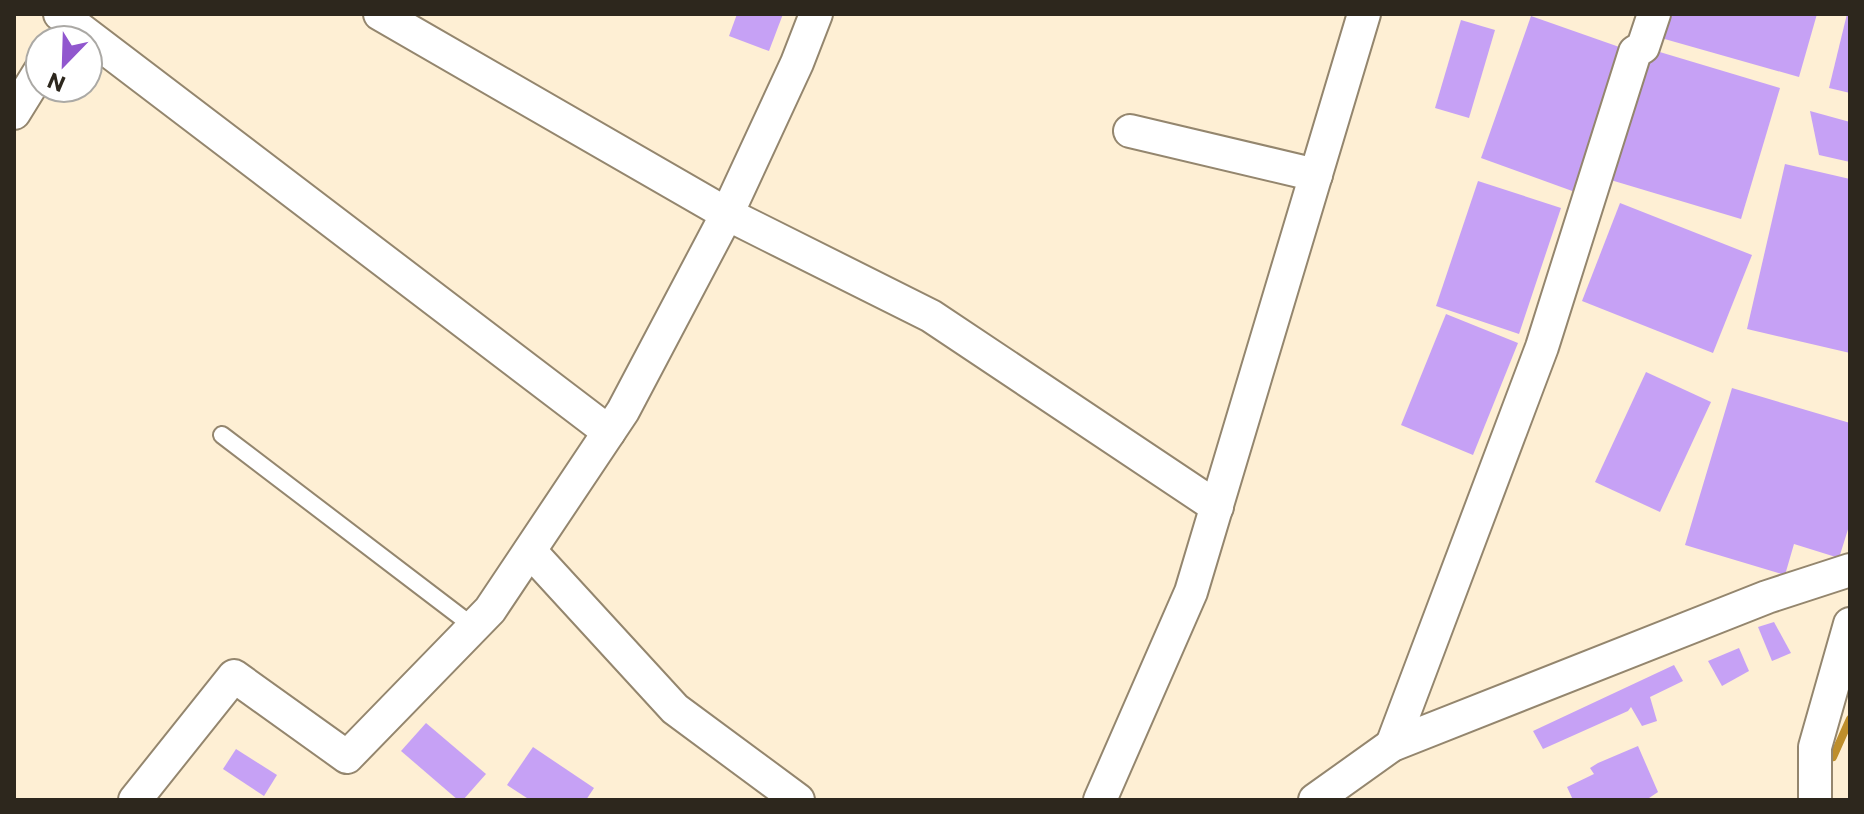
<svg xmlns="http://www.w3.org/2000/svg" width="1864" height="814" font-family="Commissioner,sans-serif">
<style>
.lines{fill:none;stroke-linecap:round;stroke-linejoin:round}
.stream{stroke:#be8e2c;stroke-width:8}
.building{fill:#c6a1f5}
.lane-casing{stroke:#94866e;stroke-width:20}
.street-casing{stroke:#94866e;stroke-width:36}
.lane{stroke:#fff;stroke-width:16}
.street{stroke:#fff;stroke-width:32}
</style>
<rect width="100%" height="100%" fill="#feefd4"/>
<g class="lines">
<polyline class="stream" points="1833,757 1850,719"/>
</g>
<g class="building">
<polygon points="737,14 783,14 769,51 729,36"/>
<polygon points="1660,14 1817,14 1799,77 1654,36"/>
<polygon points="1847,14 1850,14 1850,93 1829,88"/>
<polygon points="1531,16 1625,49 1575,192 1481,158"/>
<polygon points="1461,20 1495,30 1469,118 1435,108"/>
<polygon points="1643,47 1780,88 1741,219 1604,178"/>
<polygon points="1810,111 1850,122 1850,162 1819,155"/>
<polygon points="1785,164 1850,179 1850,353 1747,329"/>
<polygon points="1478,181 1561,208 1519,334 1436,306"/>
<polygon points="1620,203 1752,255 1713,353 1582,301"/>
<polygon points="1446,314 1518,343 1473,455 1401,425"/>
<polygon points="1646,372 1711,402 1660,512 1595,482"/>
<polygon points="1732,388 1850,423 1850,523 1839,558 1794,544 1785,575 1685,545"/>
<polygon points="1774,622 1791,653 1772,661 1758,627"/>
<polygon points="1739,648 1749,671 1722,686 1708,661"/>
<polygon points="1674,665 1683,681 1650,697 1657,721 1642,726 1631,707 1628,711 1543,749 1533,731"/>
<polygon points="426,723 486,774 463,800 458,800 401,751"/>
<polygon points="1638,746 1658,792 1646,800 1573,800 1567,787 1594,774 1590,768 1598,763"/>
<polygon points="533,747 594,788 586,800 530,800 507,785"/>
<polygon points="236,749 277,775 264,796 223,769"/>
</g>
<g class="lines">
<g class="lane-casing">
<polyline id="lane" points="222,435 474,627"/>
</g>
<g class="street-casing">
<g id="street">
<polyline points="60,14 609,432"/>
<polyline points="380,14 727,214 931,316 1217,507"/>
<polyline points="14,113 40,71"/>
<polyline points="1130,131 1316,175"/>
<polyline points="530,551 675,709 798,800"/>
<polyline points="1392,745 1542,347 1635,52 1643,47 1654,14"/>
<polyline points="135,800 234,676 347,757 490,610 623,411 727,214 797,63 816,14"/>
<polyline points="1100,800 1191,592 1364,14"/>
<polyline points="1315,800 1392,745 1767,597 1850,570"/>
<polyline points="1815,800 1815,747 1850,624"/>
</g>
</g>
<use href="#lane" class="lane"/>
<use href="#street" class="street"/>
</g>
<rect width="1864" height="814" fill="none" stroke="#2d271d" stroke-width="32"/>
<g transform="translate(64 64) rotate(203)"><circle r="38" fill="#ffffff" stroke="#aba9a5" stroke-width="2"/>
<path d="M0-6L14 30L0 20L-14 30Z" fill="#9157ce"/>
<text y="-12" font-size="22" font-weight="bold" text-anchor="middle" fill="#2d271d">N</text>
</g>
</svg>
